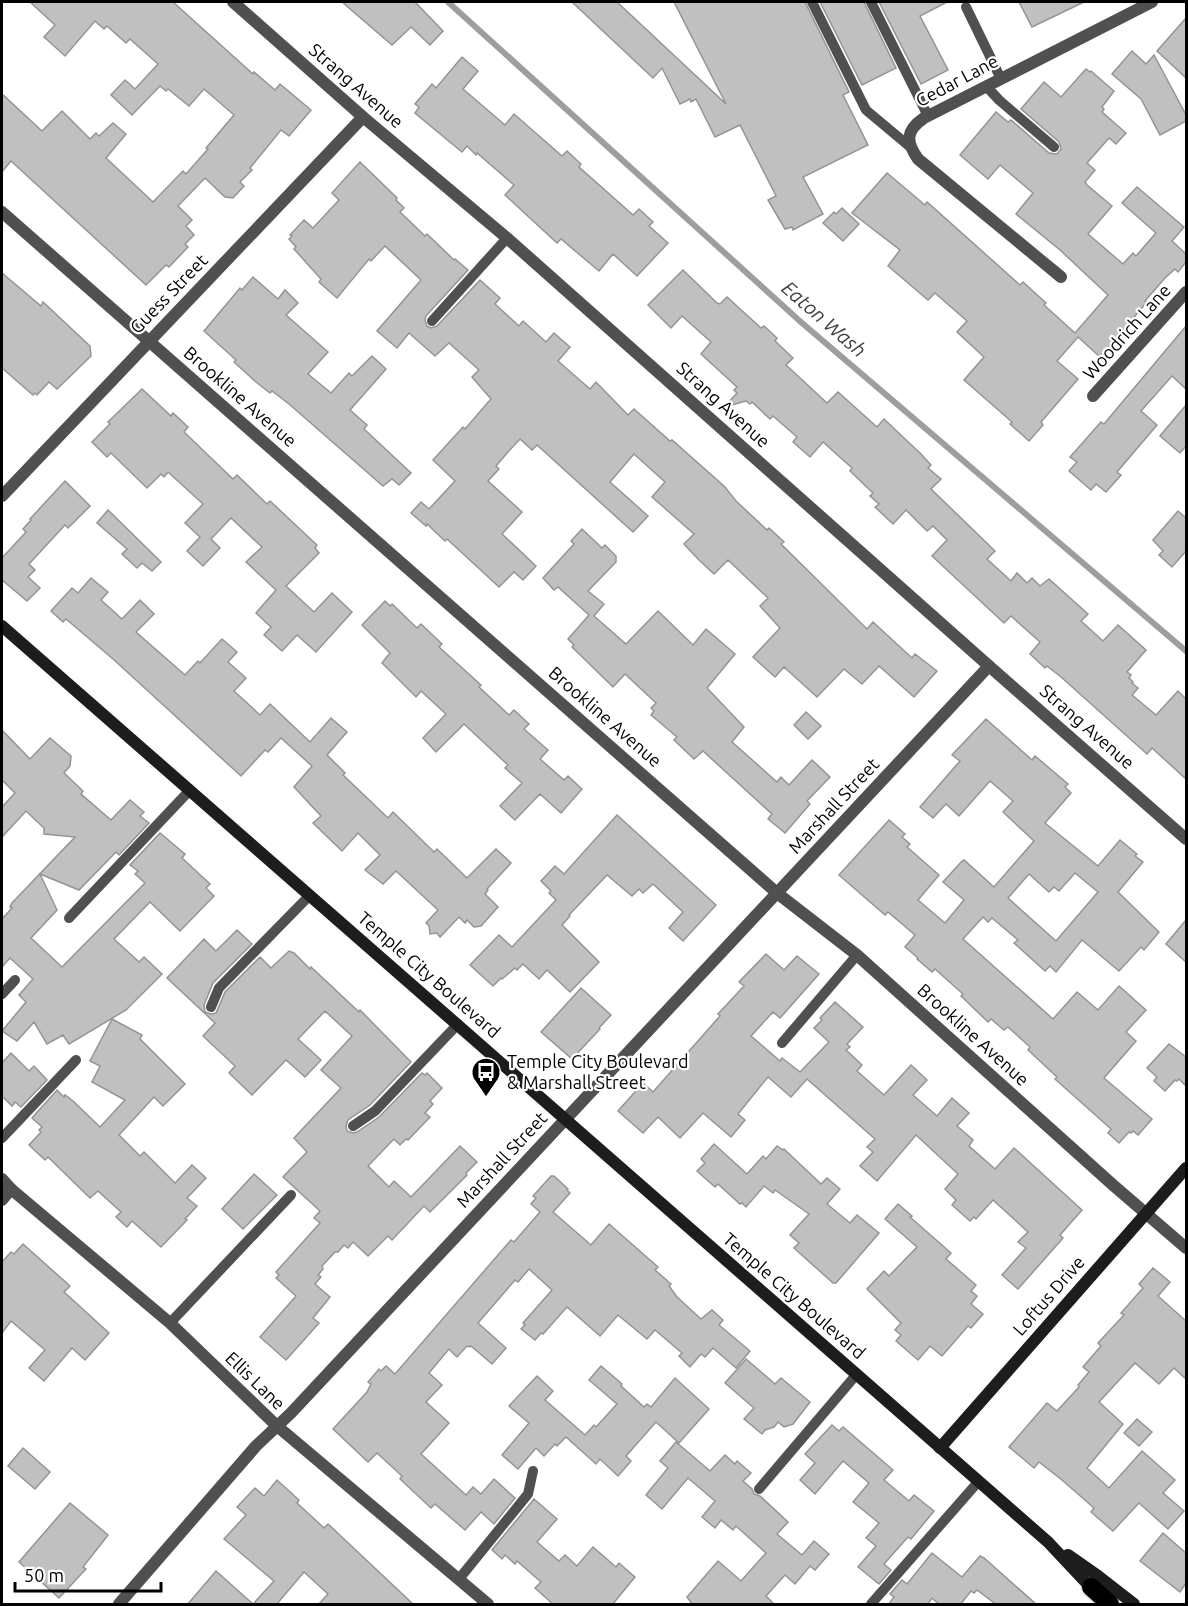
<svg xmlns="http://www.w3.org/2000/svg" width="1188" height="1606" font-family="Ubuntu,sans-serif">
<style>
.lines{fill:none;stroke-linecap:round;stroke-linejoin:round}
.stream{stroke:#9e9e9e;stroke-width:6}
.building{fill:#c0c0c0;stroke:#949494;stroke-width:1.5;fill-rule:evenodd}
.highway-casing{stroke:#dbdbdb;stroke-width:21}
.lane{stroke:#505050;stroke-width:10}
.street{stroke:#505050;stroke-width:12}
.secondary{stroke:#1d1d1d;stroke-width:12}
.highway{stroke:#000;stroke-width:18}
.labels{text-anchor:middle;stroke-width:4.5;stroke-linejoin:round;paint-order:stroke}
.street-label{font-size:18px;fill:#000;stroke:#fff}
.poi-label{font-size:18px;fill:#000;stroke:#fff;text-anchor:start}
.water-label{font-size:20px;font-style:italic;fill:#3f3f3f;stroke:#fff}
</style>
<rect width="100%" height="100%" fill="#fff"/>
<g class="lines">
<polyline class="stream" points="448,2 802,323 1186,651"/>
</g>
<g class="building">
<polygon points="30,2 173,2 253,74 254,72 275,90 280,84 311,110 289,136 281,130 250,168 252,170 240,182 244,186 233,198 225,197 205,178 178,206 192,220 186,226 194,235 185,244 188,247 169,267 166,265 146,285 11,161 2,172 2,94 42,131 62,111 90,139 96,133 99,136 113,123 126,134 106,158 153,202 183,171 186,174 208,149 206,148 234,115 204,89 189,106 168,89 166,91 160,86 132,115 111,95 125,80 135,89 158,64 130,39 126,43 107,26 104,29 95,21 65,56 44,37 55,25"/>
<polygon points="342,2 415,2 443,31 430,45 411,27 392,45"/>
<polygon points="572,2 617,2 726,104 674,2 805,2 849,92 843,95 868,145 803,177 823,214 793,230 792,227 785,229 768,200 776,196 740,125 715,137 696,99 691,102 690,99 680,104 662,68 653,78"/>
<polygon points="820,2 864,2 896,68 862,85"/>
<polygon points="879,2 947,2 920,16 948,70 921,84"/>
<polygon points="1019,2 1084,2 1032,27"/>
<polygon points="1186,18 1186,78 1157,51"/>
<polygon points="1132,51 1146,64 1154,55 1186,115 1186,121 1160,135 1141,99 1112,74"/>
<polygon points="462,57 478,71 463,89 505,125 514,114 562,156 567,151 581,164 579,167 633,215 639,209 653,222 649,226 668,243 637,276 613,254 599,271 561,239 557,243 505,195 514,185 477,153 476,155 467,146 462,152 415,113 419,107 415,104 432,84 436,88"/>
<polygon points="1086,69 1090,72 1091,71 1114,91 1102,107 1104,109 1102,112 1126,133 1116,144 1109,138 1087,163 1095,170 1085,182 1087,185 1112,206 1088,234 1123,264 1133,253 1136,256 1156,233 1122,203 1137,187 1184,227 1172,241 1186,254 1186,262 1178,272 1175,269 1165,278 1145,301 1147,302 1100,357 1078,337 1057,361 1078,379 1041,422 1043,425 1029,441 1010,424 1012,422 964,380 984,357 957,332 967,321 935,293 928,300 888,266 900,250 852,213 887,173 925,205 927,202 1020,285 1023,282 1046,303 1044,305 1075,333 1108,295 1060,250 1016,214 1033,193 1000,165 988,179 960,155 996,112 1008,122 1011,120 1049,153 1057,154 1061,149 1059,142 1021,109 1044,82 1061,97"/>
<polygon points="360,162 397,198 396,200 404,208 400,212 425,236 427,234 454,260 455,259 468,270 426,316 425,320 427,326 431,328 437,326 480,280 500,298 495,304 519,326 523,321 546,342 554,333 570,347 558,361 590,389 596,382 628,415 634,409 670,441 672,440 725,487 736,501 767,530 769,528 784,542 781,544 867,629 873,622 912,658 915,654 937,671 914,697 879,666 862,684 844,669 817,697 784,667 775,677 753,657 780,628 760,606 768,598 728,560 714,574 698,559 684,544 694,534 652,497 665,482 634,454 610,482 648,516 633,532 537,445 532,450 520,439 508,452 496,466 499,469 488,481 522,512 502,534 536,566 523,580 514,572 499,587 447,539 445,541 427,524 426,526 411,513 421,502 429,509 455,481 433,460 463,427 465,429 491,399 472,377 479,370 449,343 435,356 409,333 397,348 377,331 421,280 385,246 371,261 369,259 337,298 319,282 321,279 294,249 296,247 289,239 292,236 290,235 304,220 313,228 339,200 332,193"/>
<polygon points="842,208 859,224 843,241 823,223 834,212 836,214"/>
<polygon points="683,270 717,303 720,304 727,297 761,328 764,326 777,338 775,341 793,358 786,365 827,403 838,392 877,427 884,419 921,454 931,465 928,468 941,479 931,489 995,551 987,559 1011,581 1017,573 1027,583 1032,578 1040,586 1049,579 1088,614 1081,621 1103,641 1118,625 1146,650 1127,672 1131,675 1129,678 1133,682 1132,683 1138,688 1132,695 1156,715 1178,691 1186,699 1186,779 1152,748 1147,754 1061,677 1047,666 1045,668 1030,654 1040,642 1011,616 1004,623 932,556 947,540 933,526 927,531 906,510 893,524 875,507 879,504 870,496 873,493 850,471 852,468 823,442 810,457 793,442 797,437 773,416 770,419 752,402 750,404 746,401 724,407 737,393 734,390 737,387 701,354 711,342 682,316 671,328 648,305"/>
<polygon points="2,273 41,306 43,302 90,346 91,356 57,389 49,382 37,395 35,393 33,395 2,368"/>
<polygon points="253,277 278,299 285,290 298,303 286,315 328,352 308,374 331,393 349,373 352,376 372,356 386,369 350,410 367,425 364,429 411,473 399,485 392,479 383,486 289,404 272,391 270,393 256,382 234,362 236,360 204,331 240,288 242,290"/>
<polygon points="1186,326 1186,389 1172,376 1141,411 1157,425 1117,472 1121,475 1106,492 1096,484 1091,490 1069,471 1077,462 1070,457 1101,422 1104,424"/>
<polygon points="142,389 171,416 173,413 188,427 184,432 233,479 237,475 267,504 270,501 317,545 315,548 319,553 286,586 314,612 332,593 352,612 316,652 297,635 282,651 264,635 271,627 256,613 276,590 246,562 262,547 231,518 211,539 220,548 203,566 187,551 200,537 185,523 203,504 168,472 164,477 161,474 147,488 111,453 107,457 92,442 110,424 108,422"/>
<polygon points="1186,405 1186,446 1180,453 1160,436"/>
<polygon points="65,481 90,506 68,528 65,525 29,564 35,570 28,577 40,588 27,601 2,580 2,558 26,532 23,529 31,520 30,519"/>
<polygon points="108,510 161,562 152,571 142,563 137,568 122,554 127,549 97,523"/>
<polygon points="1178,511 1186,518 1186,551 1172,567 1159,555 1163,551 1153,540"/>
<polygon points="582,529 602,548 605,545 616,556 616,562 588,591 604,604 594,616 626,644 658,611 693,645 706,629 735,654 707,688 744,727 732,742 777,782 781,777 789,785 812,760 830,777 807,801 810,804 785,833 768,819 772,814 703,751 694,759 674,740 677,737 651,715 654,711 651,708 656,703 625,674 613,687 572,647 574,645 568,639 589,615 558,587 554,590 543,578 574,544 571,541"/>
<polygon points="91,578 108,592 101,600 122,619 140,600 154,614 136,632 185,675 198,661 200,663 222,639 237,652 228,662 246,678 234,691 260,715 270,704 310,742 331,718 347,732 327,755 345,773 343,775 388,818 393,812 434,852 437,849 467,878 496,849 511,863 487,889 488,890 485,894 498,907 481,926 474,927 467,920 465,923 459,917 440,937 437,933 430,934 429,926 426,923 438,910 396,871 383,884 365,870 380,855 358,833 342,851 313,823 321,816 294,787 312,766 281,738 268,752 265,750 241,776 113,659 66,619 63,622 51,611 72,588 78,593"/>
<polygon points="385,601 390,606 392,604 417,628 421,624 442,644 439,647 481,685 479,687 509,715 514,710 529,724 524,729 548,750 540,759 564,780 568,776 582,789 561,813 540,794 515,820 500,806 522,783 505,768 508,765 464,724 436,752 423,738 446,714 421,691 416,697 382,663 390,653 362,625"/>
<polygon points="806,712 821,726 808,739 794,725"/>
<path d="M986,719L1032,760L1035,756L1068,784L1065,787L1071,793L1045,823L1098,866L1120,840L1137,854L1135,856L1143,862L1118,892L1159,932L1144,950L1141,947L1119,971L1082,940L1056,972L1050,966L1045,971L1014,943L1018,940L992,918L988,922L983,917L963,939L1053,1019L1077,992L1098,1010L1119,986L1146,1010L1126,1032L1136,1041L1104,1078L1152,1119L1138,1135L1133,1131L1131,1133L1129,1132L1119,1143L1108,1133L1111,1129L1055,1079L1057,1077L1028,1050L1030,1047L1008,1027L1004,1030L991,1019L988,1022L961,996L963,994L935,969L932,972L917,959L918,958L905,947L915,935L888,912L885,915L839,875L889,820L905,834L902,837L910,844L907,847L939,875L918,900L945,923L964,900L943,882L962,861L964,860L994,887L1034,841L1003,812L1013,801L990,781L959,816L946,804L933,818L920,807L960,761L952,755ZM1075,873L1098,892L1056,941L1008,898L1029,874L1049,892L1054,887L1059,891Z"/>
<polygon points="2,730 30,759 50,738 71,756 70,766 64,773 83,791 81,794 111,820 130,800 144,812 140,816 149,823 119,855 116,852 79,890 40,874 57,910 31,938 62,967 145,883 135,874 138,871 130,865 160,833 185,854 182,858 210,884 206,888 214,896 180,931 150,902 114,939 139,962 144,957 162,974 126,1010 69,1044 63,1035 47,1044 34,1022 17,1041 2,1031 26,1002 19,995 33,979 10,958 2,967 2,919 12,908 10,907 12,903 75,837 44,834 44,828 26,811 2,837 2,807 15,793 2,780"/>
<polygon points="617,815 716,905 683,941 669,928 683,912 653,884 643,893 639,889 632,896 607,875 569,915 570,916 562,925 599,962 570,992 547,970 539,979 523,964 517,970 515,968 502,979 501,978 493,986 470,965 499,935 512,947 556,900 549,893 551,891 541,881 555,866 564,874"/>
<polygon points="1186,920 1186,962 1166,944"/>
<polygon points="237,930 252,944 213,983 204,1005 205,1012 211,1014 216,1013 225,992 260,957 271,968 289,951 294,953 310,969 311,967 359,1012 360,1010 411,1062 370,1105 348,1120 346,1126 347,1131 353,1133 357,1132 379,1117 422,1073 425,1075 427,1073 442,1088 430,1101 433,1104 425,1113 430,1117 408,1140 406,1139 400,1145 394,1139 368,1166 389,1187 394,1181 411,1197 460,1146 477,1162 466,1173 467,1175 430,1212 424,1206 392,1240 388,1236 368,1256 353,1242 348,1248 344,1245 338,1252 335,1252 322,1266 323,1269 318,1275 321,1277 315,1284 330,1297 313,1318 319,1323 286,1360 260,1337 296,1296 276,1278 279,1275 276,1272 320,1223 314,1218 320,1211 283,1177 307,1152 294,1138 341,1088 321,1070 352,1036 325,1011 298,1039 321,1060 305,1077 286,1060 252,1095 229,1073 235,1066 203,1036 215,1023 167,978 204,939 216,951"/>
<polygon points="766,954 784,970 797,956 819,974 780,1018 773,1012 751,1036 780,1061 782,1058 800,1072 829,1042 814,1028 822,1020 820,1018 835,1002 863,1027 847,1044 850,1047 846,1050 862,1065 857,1071 884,1095 911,1065 927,1080 913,1095 937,1116 952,1098 969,1113 957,1126 973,1140 969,1146 995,1169 1014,1148 1082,1210 1060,1235 1063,1238 1018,1289 1002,1275 1026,1248 1018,1242 1028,1232 993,1200 976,1219 974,1217 970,1221 952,1205 956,1200 945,1189 958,1174 916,1135 877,1181 860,1166 873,1152 867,1147 875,1139 807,1079 791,1097 768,1077 738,1114 745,1120 731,1137 703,1113 680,1138 658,1117 643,1133 618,1111 643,1083 653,1092 720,1016 718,1014 744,986 739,982"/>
<polygon points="581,988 611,1015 599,1028 600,1029 572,1059 541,1032"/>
<polygon points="112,1019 142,1035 140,1039 185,1084 163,1106 154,1097 119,1135 140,1156 144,1152 175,1183 192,1165 206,1178 187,1198 197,1206 185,1219 187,1220 161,1247 132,1221 127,1227 116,1217 121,1212 98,1191 90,1198 48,1157 45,1160 29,1145 41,1132 39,1130 42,1127 32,1118 57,1090 64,1097 65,1095 73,1101 100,1127 125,1100 92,1082 100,1066 90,1061"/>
<polygon points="1169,1044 1186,1057 1186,1086 1179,1079 1177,1081 1175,1080 1165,1091 1154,1081 1157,1077 1147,1068"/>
<polygon points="11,1053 29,1071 34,1066 47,1080 21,1107 15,1102 12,1106 2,1096 2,1063"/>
<polygon points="714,1144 747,1174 763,1156 766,1159 777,1146 783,1150 784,1149 821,1184 827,1178 840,1189 827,1204 850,1223 857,1215 879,1233 836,1283 833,1283 794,1248 799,1243 790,1235 809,1214 775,1190 773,1193 764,1186 746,1207 742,1203 740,1204 718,1184 715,1187 697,1171 705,1163 701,1159"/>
<polygon points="254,1174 277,1195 243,1229 222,1209"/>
<polygon points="551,1176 554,1176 568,1189 567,1190 570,1193 553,1212 591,1245 609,1224 658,1267 655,1270 671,1284 669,1286 677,1297 701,1319 712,1310 723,1320 719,1325 750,1351 736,1368 713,1348 705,1357 701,1354 690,1367 679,1356 682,1353 655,1330 647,1339 618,1315 600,1336 567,1307 543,1334 541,1333 535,1340 521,1329 525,1325 523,1323 552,1290 529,1269 518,1282 515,1280 478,1323 506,1348 492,1364 471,1346 470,1347 467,1346 457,1357 449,1349 429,1373 442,1385 426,1402 449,1423 421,1454 466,1495 473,1487 481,1494 494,1479 515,1498 494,1524 481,1512 465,1530 435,1504 431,1508 400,1479 402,1476 377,1453 368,1462 333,1429 367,1392 371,1384 368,1382 379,1369 381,1371 386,1366 395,1374 511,1240 514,1242 540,1212 531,1204 536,1198 533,1196"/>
<polygon points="898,1204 912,1216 910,1217 951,1253 946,1259 976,1285 971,1291 977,1296 971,1304 983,1314 971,1328 968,1326 942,1356 930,1346 918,1360 896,1341 901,1335 895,1330 901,1323 867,1289 884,1271 889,1276 917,1247 885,1219"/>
<polygon points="23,1244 70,1286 64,1292 109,1333 85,1360 72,1348 44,1381 29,1368 45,1350 11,1321 2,1333 2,1262 11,1252 14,1254"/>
<polygon points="1153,1268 1170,1282 1158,1296 1186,1321 1186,1379 1174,1368 1159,1384 1135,1363 1099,1402 1123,1424 1087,1468 1109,1488 1142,1451 1175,1480 1163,1493 1184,1511 1168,1529 1139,1503 1113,1531 1091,1512 1094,1508 1062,1480 1039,1462 1034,1468 1009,1447 1047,1403 1057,1411 1079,1387 1078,1385 1089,1372 1083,1367 1101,1346 1098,1343 1124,1315 1121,1313 1143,1288 1139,1284"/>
<polygon points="746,1359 775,1384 781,1378 810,1402 793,1424 784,1427 778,1422 774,1427 765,1430 762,1434 744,1419 754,1408 725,1383"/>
<polygon points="601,1366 622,1384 621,1386 644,1407 647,1404 651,1407 675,1378 709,1409 679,1443 656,1422 626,1456 631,1461 618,1476 600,1459 596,1464 566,1437 557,1446 555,1444 544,1456 536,1448 518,1469 502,1455 529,1423 509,1406 537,1376 553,1391 545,1400 585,1435 594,1425 596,1427 617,1404 589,1380"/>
<polygon points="1137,1419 1152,1432 1139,1446 1124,1433"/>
<polygon points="832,1425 839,1431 843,1427 893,1470 884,1480 909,1501 914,1495 934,1511 911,1539 908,1537 884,1564 891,1570 879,1584 858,1567 876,1546 866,1538 879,1523 853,1502 869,1483 843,1461 815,1494 800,1480 815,1463 805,1454"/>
<polygon points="676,1442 710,1471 725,1455 735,1464 737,1461 751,1473 743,1481 752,1489 754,1494 760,1496 788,1522 777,1534 802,1555 814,1541 829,1554 815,1570 810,1566 795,1584 785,1575 766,1596 775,1605 693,1605 687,1597 718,1561 741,1581 766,1553 736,1526 733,1530 721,1520 715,1528 702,1517 715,1501 688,1478 662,1509 646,1495 668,1468 660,1461"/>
<polygon points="23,1448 50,1472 35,1489 8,1466"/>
<polygon points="277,1480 299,1500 297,1503 324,1528 328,1524 414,1605 318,1605 328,1594 304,1572 276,1605 187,1605 216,1571 253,1604 274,1581 224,1539 246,1515 237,1507 255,1488 264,1496"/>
<polygon points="534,1499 557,1519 537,1542 559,1561 565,1555 577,1566 593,1547 616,1567 619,1563 635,1577 612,1605 554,1605 535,1588 541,1582 517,1561 515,1564 505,1555 502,1559 492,1550"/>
<polygon points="70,1503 108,1535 83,1567 86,1569 59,1598 19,1562"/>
<polygon points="1163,1533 1186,1553 1186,1583 1180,1592 1140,1561"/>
<polygon points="932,1553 962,1577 980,1556 984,1558 1037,1605 997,1605 977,1590 974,1593 971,1591 960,1605 940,1605 932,1598 927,1605 888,1605 894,1597 890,1594 902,1580 907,1584"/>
</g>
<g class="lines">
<g class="highway-casing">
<polyline id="highway" points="1091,1587 1110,1604"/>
</g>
<g class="lane">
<polyline points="812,2 866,110 909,146"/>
<polyline points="871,2 928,116"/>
<polyline points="966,7 1001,79"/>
<polyline points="986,86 999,100 1054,147"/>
<polyline points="432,321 507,238"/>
<polyline points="69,918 190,790"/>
<polyline points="2,994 15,980"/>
<polyline points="211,1007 219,988 310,895"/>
<polyline points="782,1043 857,955"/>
<polyline points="353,1126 375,1111 458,1024"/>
<polyline points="2,1138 76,1060"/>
<polyline points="170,1323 291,1195"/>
<polyline points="759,1489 856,1375"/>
<polyline points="459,1579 528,1494 533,1471"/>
<polyline points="871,1604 978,1482"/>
</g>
<g class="street">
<polyline points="233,2 363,117 507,238 989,666 1186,839"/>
<polyline points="2,212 777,893 857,955 1113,1185 1186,1248"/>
<path d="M1061,277L918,159C906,142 905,131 924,118L1152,2"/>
<polyline points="1093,396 1186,292"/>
<polyline points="2,496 363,117"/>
<polyline points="2,1179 11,1189 170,1323 277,1426 488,1604"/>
<polyline points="2,1200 11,1189"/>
<polyline points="119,1604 256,1446 291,1413 989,666"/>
</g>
<g class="secondary">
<polyline points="2,626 1048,1542 1095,1592"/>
<polyline points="940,1448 1186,1168"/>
<polyline points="1068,1555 1098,1576 1134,1604"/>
</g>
<use href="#highway" class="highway"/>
</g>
<defs>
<g id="bus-pin" transform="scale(1.5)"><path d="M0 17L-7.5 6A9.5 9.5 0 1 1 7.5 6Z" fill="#000" stroke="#fff"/><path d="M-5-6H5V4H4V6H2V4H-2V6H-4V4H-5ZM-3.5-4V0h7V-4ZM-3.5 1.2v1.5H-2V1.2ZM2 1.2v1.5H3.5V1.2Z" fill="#fff"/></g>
</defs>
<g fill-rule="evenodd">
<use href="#bus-pin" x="486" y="1072"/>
</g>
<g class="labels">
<g class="street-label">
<text transform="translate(957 81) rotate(-28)" y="6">Cedar Lane</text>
<text transform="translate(356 86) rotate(41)" y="6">Strang Avenue</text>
<text transform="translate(169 294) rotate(-46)" y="6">Guess Street</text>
<text transform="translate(1127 332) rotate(-48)" y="6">Woodrich Lane</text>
<text transform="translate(240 397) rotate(41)" y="6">Brookline Avenue</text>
<text transform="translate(723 405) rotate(42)" y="6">Strang Avenue</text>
<text transform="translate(605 717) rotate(41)" y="6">Brookline Avenue</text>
<text transform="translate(1087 727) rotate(41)" y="6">Strang Avenue</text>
<text transform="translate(834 806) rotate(-47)" y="6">Marshall Street</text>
<text transform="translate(429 975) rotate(41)" y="6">Temple City Boulevard</text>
<text transform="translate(973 1035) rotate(42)" y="6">Brookline Avenue</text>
<text transform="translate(502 1160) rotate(-47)" y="6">Marshall Street</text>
<text transform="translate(794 1296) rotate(41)" y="6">Temple City Boulevard</text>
<text transform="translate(1049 1296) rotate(-49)" y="6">Loftus Drive</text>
<text transform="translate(255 1381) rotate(44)" y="6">Ellis Lane</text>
</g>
<g class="poi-label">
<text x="507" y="1068">Temple City Boulevard<tspan x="507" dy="21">&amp; Marshall Street</tspan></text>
</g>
<g class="water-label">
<text transform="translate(824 319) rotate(41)" y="7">Eaton Wash</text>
</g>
</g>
<rect width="1188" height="1606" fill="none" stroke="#000000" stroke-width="6"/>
<path d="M15 1582v9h146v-9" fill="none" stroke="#000000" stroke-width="3"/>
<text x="24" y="1582" font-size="18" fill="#000000" stroke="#ffffff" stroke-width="4.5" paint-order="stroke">50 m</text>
</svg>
